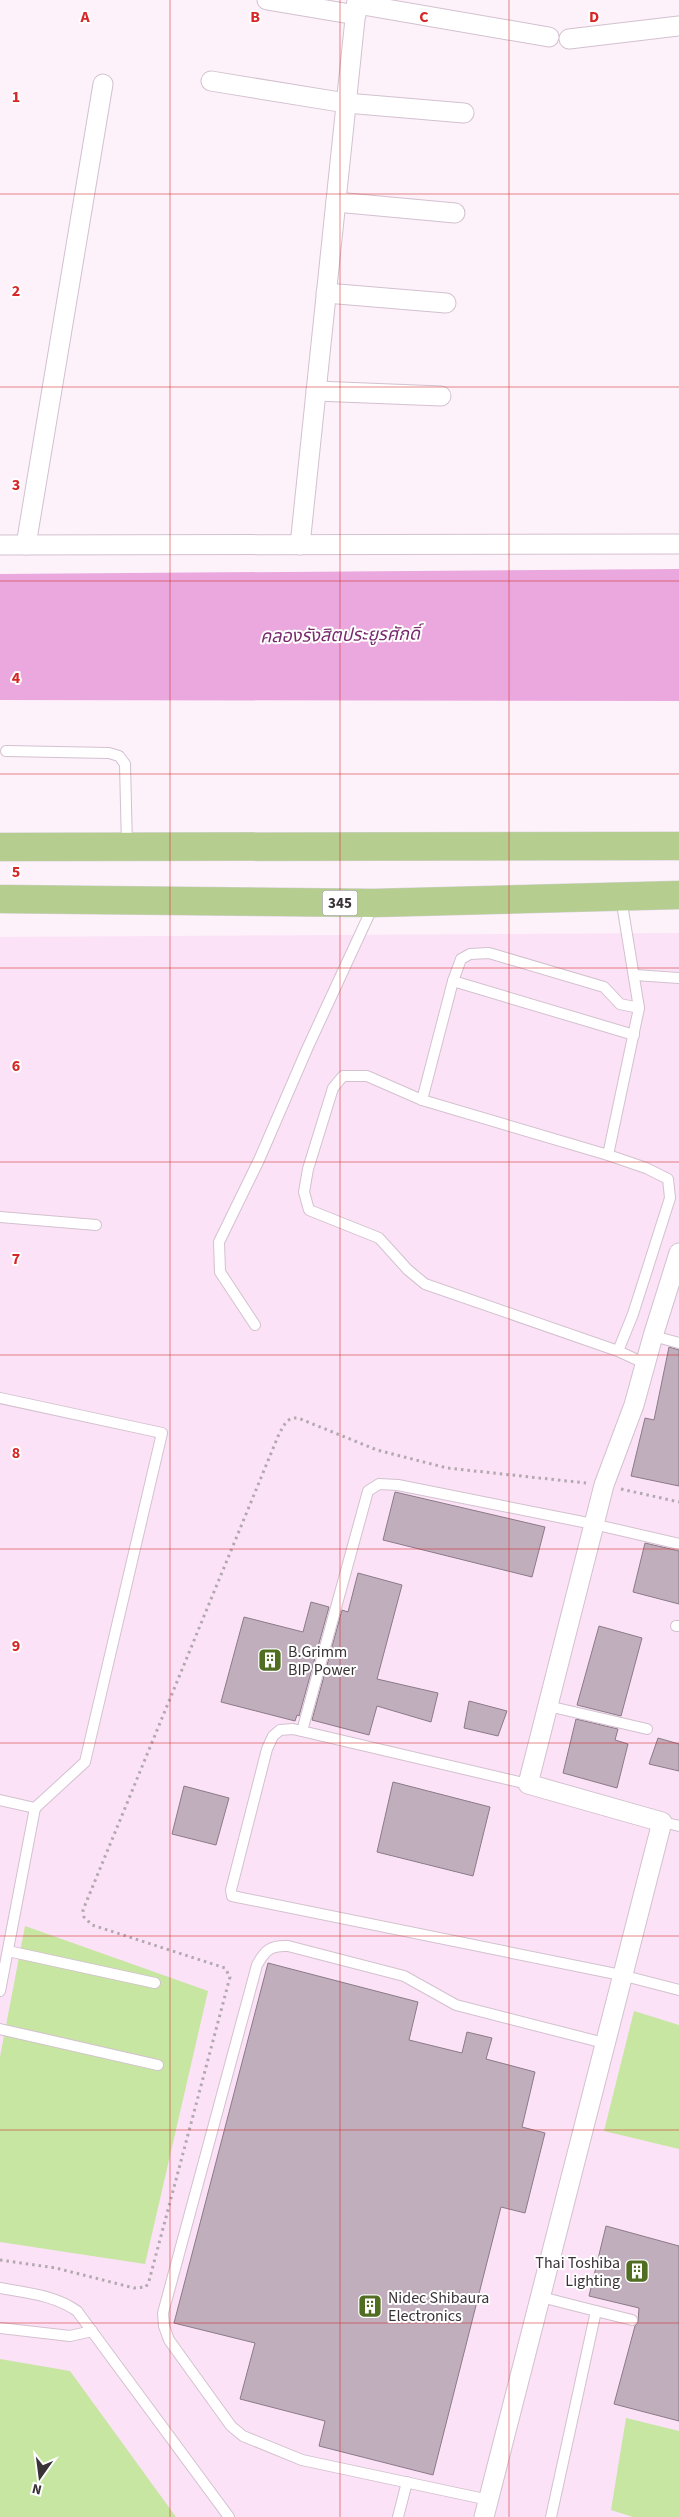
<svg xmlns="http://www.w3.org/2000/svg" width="679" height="2517" font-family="'Source Sans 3','Noto Sans Thai',sans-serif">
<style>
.built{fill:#fbe2f6}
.green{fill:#c7e6a1}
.water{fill:#eaa8de}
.building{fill:#c0aebc;stroke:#8b7a87}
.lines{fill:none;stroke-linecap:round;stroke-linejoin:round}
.service-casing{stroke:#d3c1cf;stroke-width:12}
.minor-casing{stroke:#d3c1cf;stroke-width:21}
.primary-casing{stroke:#d3d2d3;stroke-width:29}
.path{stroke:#b2a8b0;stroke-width:3;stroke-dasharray:2.5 4;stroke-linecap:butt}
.service{stroke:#fff;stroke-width:10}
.minor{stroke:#fff;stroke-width:19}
.primary{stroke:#b5cd8f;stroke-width:28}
.grid{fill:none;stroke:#d62828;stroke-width:1;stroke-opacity:0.55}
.labels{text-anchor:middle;stroke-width:4;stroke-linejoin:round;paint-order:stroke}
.shield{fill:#fff;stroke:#747073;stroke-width:1}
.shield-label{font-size:15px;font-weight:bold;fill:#393237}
.poi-label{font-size:16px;fill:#393237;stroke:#fff;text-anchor:start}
.water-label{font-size:18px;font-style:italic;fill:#782c6e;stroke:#fff}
.grid-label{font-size:16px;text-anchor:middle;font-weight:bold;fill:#d62828;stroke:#fff;stroke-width:4;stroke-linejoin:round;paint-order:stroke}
</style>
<rect width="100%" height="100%" fill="#fdf1fa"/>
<polygon class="built" points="679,933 679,2517 0,2517 0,937"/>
<g class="green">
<polygon points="25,1926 208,1991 145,2264 0,2242 0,2057"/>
<polygon points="634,2011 679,2025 679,2149 604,2131"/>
<polygon points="0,2359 70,2371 176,2517 0,2517"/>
<polygon points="626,2418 679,2431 679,2517 633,2517 611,2510"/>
</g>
<polygon class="water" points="679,569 679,701 0,700 0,574"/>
<g class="building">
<polygon points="669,1347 679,1350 679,1486 631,1476 645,1418 654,1420"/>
<polygon points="395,1492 545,1527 532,1577 383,1540"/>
<polygon points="645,1543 679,1551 679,1604 633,1592"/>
<polygon points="358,1573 402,1585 377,1679 438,1693 431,1722 377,1706 369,1735 312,1720 342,1610 348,1612"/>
<polygon points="311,1602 329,1607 299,1716 297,1715 295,1721 221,1702 244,1617 303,1632"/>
<polygon points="599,1626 642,1638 621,1716 577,1705"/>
<polygon points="469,1701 507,1711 498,1736 464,1728"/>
<polygon points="576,1719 618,1729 615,1740 628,1744 617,1788 563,1773"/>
<polygon points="658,1738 679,1744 679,1771 649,1764"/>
<polygon points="393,1782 490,1807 473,1876 377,1852"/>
<polygon points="184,1786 229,1798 216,1845 172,1834"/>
<polygon points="268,1963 418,2002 409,2040 462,2053 467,2032 492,2038 486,2059 535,2072 522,2127 545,2133 525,2213 501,2207 433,2475 319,2446 325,2421 240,2399 255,2343 174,2323"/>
<polygon points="606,2226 679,2246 679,2421 614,2404 635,2326 638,2322 639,2308 589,2296"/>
</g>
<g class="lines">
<g class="service-casing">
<g id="service">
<polyline points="6,751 109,753 119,756 125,764 127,846"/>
<polyline points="635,975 679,978"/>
<polyline points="453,981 461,959 470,954 489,953 604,987 620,1004 639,1008"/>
<polyline points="422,1100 453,981 634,1035"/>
<polyline points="608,1155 639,1008 621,898"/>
<polyline points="0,1217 96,1225"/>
<polyline points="255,1325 220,1272 219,1242 259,1160 307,1049 374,904"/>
<polyline points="653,1336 679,1343"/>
<polyline points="618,1351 633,1314 670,1198 668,1179 646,1168 608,1155 422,1100 367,1076 343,1076 333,1088 308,1169 304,1192 309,1210 379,1238 408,1270 425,1284 618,1351 646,1364"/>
<polyline points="0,1398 162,1433 85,1762 35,1808"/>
<polyline points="676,1626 679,1626"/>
<polyline points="548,1706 647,1729"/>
<polyline points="302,1731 368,1491 379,1484 398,1485 593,1524 679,1544"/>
<polyline points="528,1784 293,1729 280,1730 273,1736 267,1749 231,1890 232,1896 621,1975 679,1990"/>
<polyline points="0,1800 35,1808 0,1991"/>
<polyline points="662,1822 679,1826"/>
<polyline points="8,1951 155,1983"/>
<polyline points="0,2029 158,2065"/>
<path d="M0,2288C27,2293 54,2295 77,2311L229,2517"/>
<polyline points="541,2297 596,2311 551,2517"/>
<polyline points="596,2311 632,2320"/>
<polyline points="0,2328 70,2336 92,2331"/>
<path d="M489,2500L302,2460L243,2436L231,2426L169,2340L164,2326L163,2313L257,1965C265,1950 271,1945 288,1946L404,1976L456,2005L604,2043"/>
<polyline points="398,2517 407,2482"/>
</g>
</g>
<g class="minor-casing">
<g id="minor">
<polyline points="267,0 356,15"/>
<polyline points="357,4 549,37"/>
<polyline points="569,39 679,26"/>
<polyline points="211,81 346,103 464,113"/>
<polyline points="336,202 455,213"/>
<polyline points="326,293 446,303"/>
<polyline points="316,391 441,396"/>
<polyline points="0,545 679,544"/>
<polyline points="26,545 103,84"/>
<polyline points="300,545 357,0"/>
<polyline points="484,2517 662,1822 528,1784 604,1485 634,1405 653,1336 679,1253"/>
</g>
</g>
<g class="primary-casing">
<g id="primary">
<polyline points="0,847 679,846"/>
<polyline points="0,899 374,903 679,895"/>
</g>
</g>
<g class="path">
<polyline points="621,1489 679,1502"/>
<path d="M0,2260L56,2268L134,2288L146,2287L149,2281L230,1977L225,1968L92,1925L84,1917L83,1910L279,1434C284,1426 286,1417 298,1418L377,1450L447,1468L586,1483"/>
</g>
<use href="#service" class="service"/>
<use href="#minor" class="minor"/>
<use href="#primary" class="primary"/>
</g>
<path class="grid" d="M170,0V2517M340,0V2517M509,0V2517M0,194H679M0,387H679M0,581H679M0,774H679M0,968H679M0,1162H679M0,1355H679M0,1549H679M0,1743H679M0,1936H679M0,2130H679M0,2323H679"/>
<defs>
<g id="building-square" transform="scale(1.25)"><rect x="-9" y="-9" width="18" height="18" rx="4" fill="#506d22" stroke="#fff"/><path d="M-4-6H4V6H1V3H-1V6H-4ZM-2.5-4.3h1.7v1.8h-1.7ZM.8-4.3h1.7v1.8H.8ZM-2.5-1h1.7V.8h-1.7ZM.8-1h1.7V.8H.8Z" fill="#fff"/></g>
</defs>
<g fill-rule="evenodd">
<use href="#building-square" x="270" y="1660"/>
<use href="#building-square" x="637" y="2271"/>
<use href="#building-square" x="370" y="2306"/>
</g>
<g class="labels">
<rect class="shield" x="322.5" y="890.5" width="35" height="25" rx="4"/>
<g class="shield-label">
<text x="340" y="908">345</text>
</g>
<g class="poi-label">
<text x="288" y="1657">B.Grimm<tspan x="288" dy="18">BIP Power</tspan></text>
<text x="620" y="2268" text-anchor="end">Thai Toshiba<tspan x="620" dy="18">Lighting</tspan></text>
<text x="388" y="2303">Nidec Shibaura<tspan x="388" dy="18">Electronics</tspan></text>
</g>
<g class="water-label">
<text transform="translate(340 635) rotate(-1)" y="6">คลองรังสิตประยูรศักดิ์</text>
</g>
</g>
<g class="grid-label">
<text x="85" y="22">A</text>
<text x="255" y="22">B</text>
<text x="424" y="22">C</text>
<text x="594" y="22">D</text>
<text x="16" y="102">1</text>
<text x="16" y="296">2</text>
<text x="16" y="490">3</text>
<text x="16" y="683">4</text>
<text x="16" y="877">5</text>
<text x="16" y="1071">6</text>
<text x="16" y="1264">7</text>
<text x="16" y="1458">8</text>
<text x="16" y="1651">9</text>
</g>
<g transform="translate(40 2477) rotate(194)" stroke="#ffffff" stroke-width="4" paint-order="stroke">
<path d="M0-4L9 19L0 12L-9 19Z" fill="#393237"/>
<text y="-8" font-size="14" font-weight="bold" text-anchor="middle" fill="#393237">N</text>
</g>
</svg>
